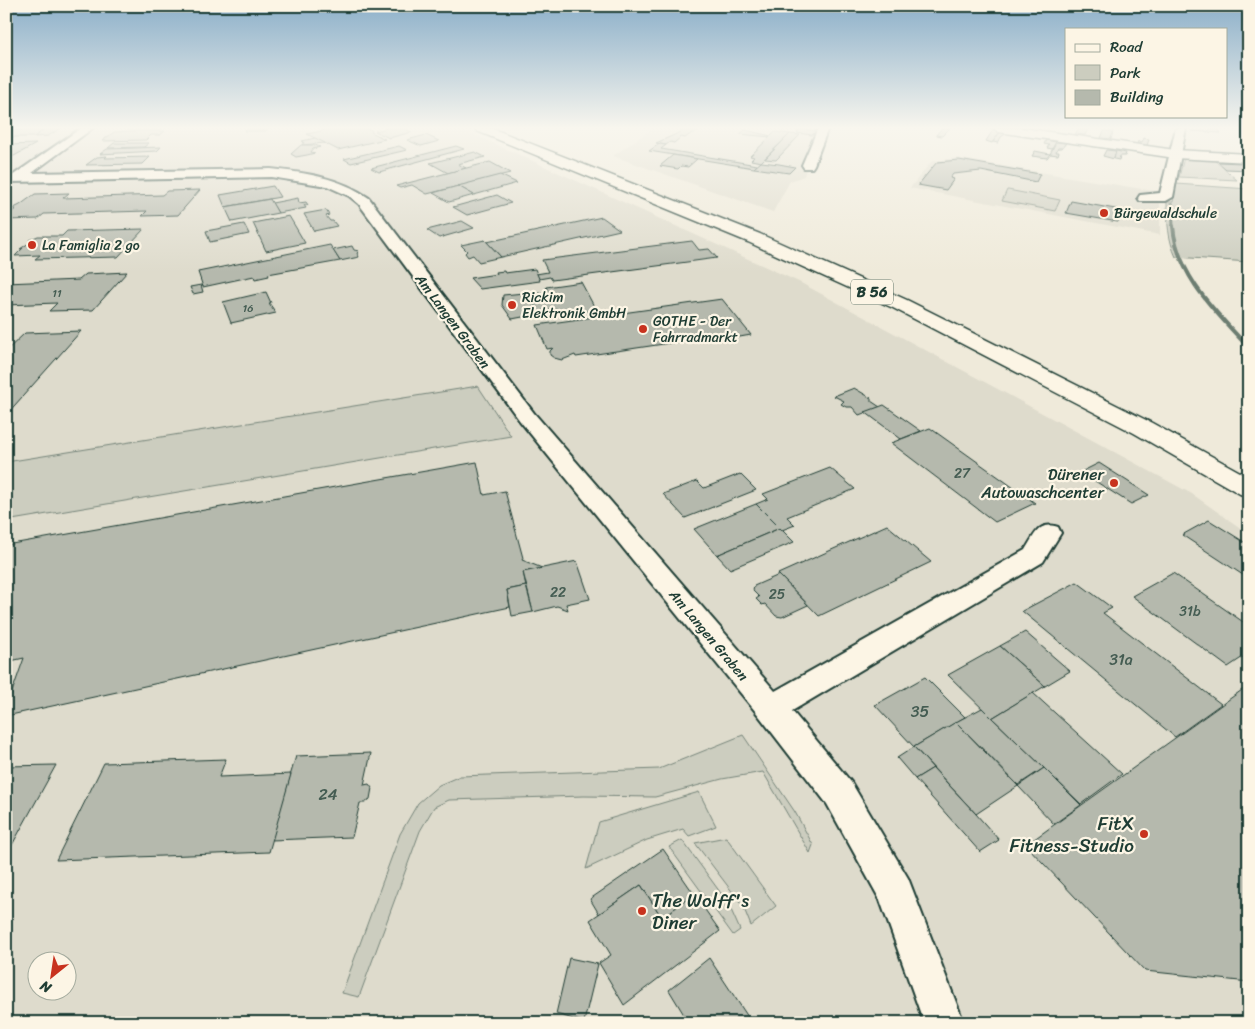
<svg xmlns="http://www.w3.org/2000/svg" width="1255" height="1029" font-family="Sriracha,sans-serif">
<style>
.built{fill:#dedbcc;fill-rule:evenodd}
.green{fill:#cccdbf;stroke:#76857a}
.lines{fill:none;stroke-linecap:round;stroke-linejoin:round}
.stream-far1{stroke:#6c7d71;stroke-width:3}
.stream{stroke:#6c7d71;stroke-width:4}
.building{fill:#b5b9ad;stroke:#1f3d34}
.minor-casing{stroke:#1f3d34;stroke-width:4}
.major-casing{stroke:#1f3d34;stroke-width:3}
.minor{fill:#fcf5e5;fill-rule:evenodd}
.major{fill:#fcf5e5;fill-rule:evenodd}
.poi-dot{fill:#c8321e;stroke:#fcf5e5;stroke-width:2}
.labels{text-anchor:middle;stroke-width:4.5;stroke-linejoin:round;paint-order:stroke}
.far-number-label{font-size:11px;fill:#445c52}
.far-poi-label{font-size:14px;fill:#1f3d34;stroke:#fcf5e5;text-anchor:start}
.far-street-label{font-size:14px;fill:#1f3d34;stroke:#fcf5e5}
.number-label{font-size:14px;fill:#445c52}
.shield{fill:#fcf5e5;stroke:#617469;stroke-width:1}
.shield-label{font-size:15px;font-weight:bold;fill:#1f3d34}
.poi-label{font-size:16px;fill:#1f3d34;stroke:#fcf5e5;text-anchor:end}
.near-number-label{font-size:16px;fill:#445c52}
.near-poi-label{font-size:19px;fill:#1f3d34;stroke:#fcf5e5;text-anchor:end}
</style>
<rect width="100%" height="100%" fill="#efeada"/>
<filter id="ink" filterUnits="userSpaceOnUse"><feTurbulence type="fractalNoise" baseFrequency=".02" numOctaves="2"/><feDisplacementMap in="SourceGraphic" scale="10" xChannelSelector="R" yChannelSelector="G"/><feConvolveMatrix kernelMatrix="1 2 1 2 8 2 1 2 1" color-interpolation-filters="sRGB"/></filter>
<g filter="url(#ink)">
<g class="built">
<path d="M6,128H460L801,283L1192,494L1249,534V1023H6ZM38,962H68V992H38Z"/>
<polygon points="653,128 819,128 804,176 790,181 773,212 613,156"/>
<polygon points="956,158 1160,192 1160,235 910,188 932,161"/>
</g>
<g class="green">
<polygon points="1184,158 1214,160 1237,180 1179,177"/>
<path d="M1176,184L1249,189V262L1176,257C1168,240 1167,221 1167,202H1173Z"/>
<polygon points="1007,190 1008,190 1060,200 1055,211 1002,201"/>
<polygon points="478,386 511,436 6,521 6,462"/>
<polygon points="743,735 795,812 813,845 810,853 763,772 722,779 655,797 584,796 449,800 434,807 420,831 359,997 342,993 400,834 418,803 439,785 460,776 659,769"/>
<polygon points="699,792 716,826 689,836 683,829 647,840 586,869 599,822"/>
<polygon points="726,837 776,906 751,926 743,906 695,843"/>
<polygon points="682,840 728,903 740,930 733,935 669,847"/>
</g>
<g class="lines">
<polyline class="stream-far1" points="1172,203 1173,227"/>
<path class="stream" d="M1173,226C1177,276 1217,313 1249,348"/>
</g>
<g class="building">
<polygon points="47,128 61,128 48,136 34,137"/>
<polygon points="247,128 268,128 266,131 244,131"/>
<polygon points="335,128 361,128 372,130 371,132 385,139 338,150 307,134"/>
<polygon points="388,128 402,128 412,132 389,138 375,131"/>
<polygon points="690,128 702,128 695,133 692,133 685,138 681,137 674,143 670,142 666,145 656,143"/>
<polygon points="942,128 950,128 942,136 936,135"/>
<polygon points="1079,128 1088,129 1085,135 1075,134"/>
<polygon points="1210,128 1217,128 1221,133 1192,131 1209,131"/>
<polygon points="800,129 816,131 812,135 797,133"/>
<polygon points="43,130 34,137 6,137 6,131"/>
<polygon points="745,130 771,136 775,132 790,134 761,162 751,160 754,157 750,156 770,137 740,134"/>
<polygon points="993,130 1000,132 992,143 986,141"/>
<polygon points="131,131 165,131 160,135 151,135 146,140 102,141 114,132"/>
<polygon points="1104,131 1113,132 1111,139 1101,138"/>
<polygon points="1000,132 1007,133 1001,137 998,143 993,142"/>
<polygon points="790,134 800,135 776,160 765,159"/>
<polygon points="426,135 439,141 421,146 407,140"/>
<polygon points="315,138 325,143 302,145 304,142 302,141"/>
<polygon points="1144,138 1149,139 1147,146 1137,145 1138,141 1142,142"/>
<polygon points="1046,140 1056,142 1052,149 1047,148 1049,145 1044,144"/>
<polygon points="1056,142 1066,143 1062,148 1058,148 1056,152 1059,152 1058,155 1050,154"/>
<polygon points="114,143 149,143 144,147 108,148"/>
<polygon points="36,144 14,156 6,157 6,145"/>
<polygon points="659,144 666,145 661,149 757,165 754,168 649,151"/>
<polygon points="301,145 315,145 320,147 313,149 311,152 315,153 307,155 296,157 291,154"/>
<polygon points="399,146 407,150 351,163 344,159"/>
<polygon points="456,146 464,149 379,172 371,168"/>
<polygon points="161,147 157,151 100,154 107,149"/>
<polygon points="1106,150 1116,151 1114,159 1103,156"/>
<polygon points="1035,151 1050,154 1047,158 1032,156"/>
<polygon points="1116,151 1126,153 1125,156 1120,156 1119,160 1114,159"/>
<polygon points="475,152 485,157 458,164 466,168 448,173 430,163"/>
<polygon points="673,155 697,159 688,167 681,166 678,169 660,166"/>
<polygon points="107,156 105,158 150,157 143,164 86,165 97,157"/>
<polygon points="959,160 1040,174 1036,182 981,171 953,174 950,178 954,179 946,190 918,185 937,162"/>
<polygon points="490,162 510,173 427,194 412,185 400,188 396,186"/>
<polygon points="761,162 779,164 795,167 789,173 754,168"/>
<polygon points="1218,162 1242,163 1249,170 1226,169"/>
<polygon points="500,175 517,183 474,195 458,186"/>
<polygon points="273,186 280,197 225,207 220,195"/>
<polygon points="458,186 474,195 449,202 433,193"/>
<polygon points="200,190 178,215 142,216 147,211 44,214 38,219 6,220 6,216 16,209 12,209 20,205 35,194 69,193 63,198 162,195 167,191"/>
<polygon points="497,195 511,203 467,215 453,207"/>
<polygon points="298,198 299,203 306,202 308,205 304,205 306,208 278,213 272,203"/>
<polygon points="270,199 278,213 232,222 225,207"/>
<polygon points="1071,201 1121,210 1118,222 1066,213"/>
<polygon points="326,210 329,215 326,216 330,221 333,221 337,226 314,231 304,214"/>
<polygon points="289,216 305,243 266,251 253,223"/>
<polygon points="602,217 620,230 501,257 487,242"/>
<polygon points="462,221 474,228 439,238 427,230"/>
<polygon points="244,224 249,234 210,242 206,231"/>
<polygon points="144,229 118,257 35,259 40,255 15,256 23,248 20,249 32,241 29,240 38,236 62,236 67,231"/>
<polygon points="485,240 501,257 479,262 473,255 468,257 465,253 467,251 461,245"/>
<polygon points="692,241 699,250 709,249 717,258 552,280 550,277 539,279 536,274 548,272 542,260"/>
<polygon points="330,245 340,261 268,274 269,276 255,279 254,276 203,287 198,272"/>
<polygon points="352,246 354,250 359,251 357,253 359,257 340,261 333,250"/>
<polygon points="535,269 540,281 480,289 470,278 497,274 496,272 504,271 505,273"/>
<polygon points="127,272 93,310 49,311 57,303 6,305 6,283 79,280 86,274"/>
<polygon points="581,282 596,310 559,315 556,309 532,313 531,309 537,303 527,299 525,295 548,292 546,287"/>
<polygon points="201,285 203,292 193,294 190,287"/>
<polygon points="266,292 271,303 269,303 276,313 231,323 223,302"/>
<polygon points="524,293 527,299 537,303 531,309 533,315 512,319 502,305 503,295"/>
<polygon points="722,299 751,335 734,338 731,334 576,357 575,355 562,360 554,358 550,355 550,351 553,348 547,349 537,325"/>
<polygon points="81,331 6,415 6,351 25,333"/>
<polygon points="854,388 871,398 871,401 880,407 859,415 852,407 846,407 841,404 844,401 834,396"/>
<polygon points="884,405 921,431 901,439 865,412"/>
<polygon points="930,428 1035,503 995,522 891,443"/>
<polygon points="477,462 484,495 505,491 523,558 522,560 542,568 523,572 526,586 507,590 510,607 6,716 6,709 24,658 6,662 6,545"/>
<polygon points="1099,463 1149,495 1131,504 1081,472"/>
<polygon points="830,468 855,489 787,517 795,525 782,530 756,504 768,499 763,494"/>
<polygon points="740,474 756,490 685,518 663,494 697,481 704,488"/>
<polygon points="756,504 780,528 717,555 694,529"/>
<polygon points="1209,520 1249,545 1249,579 1182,535"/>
<polygon points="887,525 931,562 819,616 778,574"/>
<polygon points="780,528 794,542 730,569 717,555"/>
<polygon points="577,561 590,599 566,604 568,610 557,606 533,612 523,572"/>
<polygon points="1173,573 1249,626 1249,653 1228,667 1132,596"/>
<polygon points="779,575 808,605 782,617 776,616 765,604 762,605 756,599 759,597 753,591 754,586"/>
<polygon points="1077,582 1112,608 1103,613 1221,704 1175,737 1022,611"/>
<polygon points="526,586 533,612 512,616 507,590"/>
<polygon points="1025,632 1070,671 1045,686 1000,646"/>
<polygon points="1000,646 1045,686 992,718 948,675"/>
<polygon points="925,677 965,717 914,747 875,705"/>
<polygon points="1249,685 1249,982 1145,971 1026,845"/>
<polygon points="1033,693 1122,774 1081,804 992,718"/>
<polygon points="982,708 992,718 1044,768 1018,785 956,722"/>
<polygon points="956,722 1018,786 976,814 914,747"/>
<polygon points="914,747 933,768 915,779 897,758"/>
<polygon points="371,753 364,785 369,784 372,788 370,799 365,803 360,803 352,837 271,840 296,756"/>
<polygon points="226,759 219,777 291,774 269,852 56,860 104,763"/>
<polygon points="56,765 6,856 6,766"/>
<polygon points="933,768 976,814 999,840 980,852 915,779"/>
<polygon points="1044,768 1081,805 1054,824 1018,786"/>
<polygon points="663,849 694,894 662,918 641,885 599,914 590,899"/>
<polygon points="641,885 662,918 694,894 720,931 624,1005 599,963 611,955 590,920"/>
<polygon points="569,958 598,964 584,1022 556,1014"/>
<polygon points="709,958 752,1023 689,1023 669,990"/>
</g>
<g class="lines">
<g class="minor-casing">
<g id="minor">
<path d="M81,128H93L32,173L271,169C306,173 339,177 369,198L534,413L775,691L1025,550C1035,535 1038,521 1058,527L1061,533L1043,562L792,711L851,782L908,878L964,1023H924L880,900L827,804L760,717L520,421L359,204L349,196L327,186L271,177L12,182L10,179L12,176Z"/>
<polygon points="818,128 828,128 814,165 812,168 804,168 802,165"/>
<polygon points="1176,128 1186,128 1173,197 1166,201 1140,201 1138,198 1140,195 1160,193"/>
</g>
</g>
<g class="major-casing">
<g id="major">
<polygon points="475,128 491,128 760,234 907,300 1152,423 1249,477 1249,497 1240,494 1134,433 893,308 748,242 477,131"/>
<polygon points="993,128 1022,128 1175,150 1249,154 1249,162 1175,158 999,132"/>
</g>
</g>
<use href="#minor" class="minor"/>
<use href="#major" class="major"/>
</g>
</g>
<linearGradient id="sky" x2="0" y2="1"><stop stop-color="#8bafc9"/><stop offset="0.47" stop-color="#f8f6ee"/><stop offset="1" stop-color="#f8f6ee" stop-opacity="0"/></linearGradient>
<rect width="1255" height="272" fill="url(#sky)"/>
<g class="poi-dot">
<circle cx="1104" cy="213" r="5"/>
<circle cx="32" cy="245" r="5"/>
<circle cx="512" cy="305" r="5"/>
<circle cx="643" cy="329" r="5"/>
<circle cx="1114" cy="483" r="5"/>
<circle cx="1144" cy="834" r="5"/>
<circle cx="642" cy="911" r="5"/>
</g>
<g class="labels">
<g class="far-number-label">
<text x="57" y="297">11</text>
<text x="248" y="312">16</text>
</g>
<g class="far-poi-label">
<text x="1114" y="218">Bürgewaldschule</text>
<text x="42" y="250">La Famiglia 2 go</text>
<text x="522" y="302">Rickim<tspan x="522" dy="16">Elektronik GmbH</tspan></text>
<text x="653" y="326">GOTHE - Der<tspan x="653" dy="16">Fahrradmarkt</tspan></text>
</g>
<g class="far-street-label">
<text transform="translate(453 321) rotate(53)" y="5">Am Langen Graben</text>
<text transform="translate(709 635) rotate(50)" y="5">Am Langen Graben</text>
</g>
<g class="number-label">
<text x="962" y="478">27</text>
<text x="558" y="597">22</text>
<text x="777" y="599">25</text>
<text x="1190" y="616">31b</text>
</g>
<rect class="shield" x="851" y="279.5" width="42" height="25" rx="4"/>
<g class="shield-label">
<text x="872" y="297">B 56</text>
</g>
<g class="poi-label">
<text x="1104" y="480">Dürener<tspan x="1104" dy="18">Autowaschcenter</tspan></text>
</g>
<g class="near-number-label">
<text x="1121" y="665">31a</text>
<text x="920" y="717">35</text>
<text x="328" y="800">24</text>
</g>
<g class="near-poi-label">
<text x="1134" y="830">FitX<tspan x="1134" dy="22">Fitness-Studio</tspan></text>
<text x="652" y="907" text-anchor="start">The Wolff's<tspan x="652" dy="22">Diner</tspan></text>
</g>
</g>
<rect width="1255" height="1029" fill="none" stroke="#fcf5e5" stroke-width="25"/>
<rect x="12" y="12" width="1230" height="1004" fill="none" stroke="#1f3d34" stroke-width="2" filter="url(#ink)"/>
<rect x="1065" y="28" width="162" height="90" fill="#fcf5e5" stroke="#a4ab9e"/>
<rect x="1075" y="44" width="25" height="8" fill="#fcf5e5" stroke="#a4ab9e"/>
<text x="1110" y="52" font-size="15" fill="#1f3d34">Road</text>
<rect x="1075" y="65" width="25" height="15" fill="#cccdbf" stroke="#a4ab9e"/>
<text x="1110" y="78" font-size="15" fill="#1f3d34">Park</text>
<rect x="1075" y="90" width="25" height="15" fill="#b5b9ad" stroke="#a4ab9e"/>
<text x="1110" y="102" font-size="15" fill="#1f3d34">Building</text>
<g transform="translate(52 976) rotate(210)"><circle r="24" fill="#fcf5e5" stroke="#a4ab9e"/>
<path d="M0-4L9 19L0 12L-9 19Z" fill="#c8321e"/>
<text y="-8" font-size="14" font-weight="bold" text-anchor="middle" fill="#1f3d34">N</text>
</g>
</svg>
